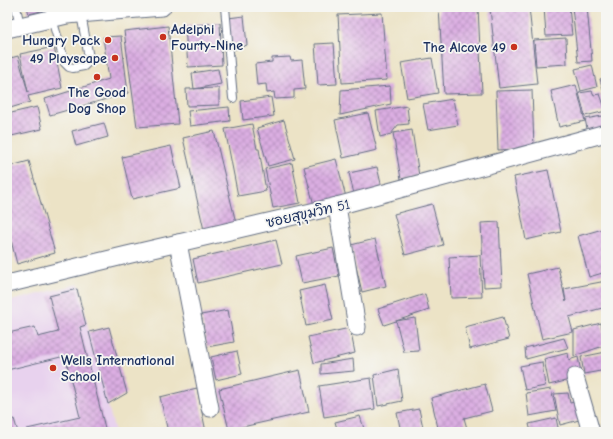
<svg xmlns="http://www.w3.org/2000/svg" width="613" height="439" font-family="'Comic Neue','Playpen Sans Thai',sans-serif">
<style>
.built{fill:#e8d2ee}
.building{fill:url(#building-cross-hatch)}
.lines{fill:none;stroke-linecap:round;stroke-linejoin:round}
.service-casing{stroke:#646e82;stroke-width:10}
.minor-casing{stroke:#646e82;stroke-width:19}
.service{stroke:#fff;stroke-width:8}
.minor{stroke:#fff;stroke-width:17}
.poi-dot{fill:#c8321e;stroke:#f6f6f2;stroke-width:1.5}
.labels{text-anchor:middle;stroke-width:3.5;stroke-linejoin:round;paint-order:stroke}
.poi-label{font-size:14px;font-weight:bold;fill:#1b2f5e;stroke:#f6f6f2;text-anchor:end}
.street-label{font-size:14px;fill:#1b2f5e;stroke:#f6f6f2}
</style>
<defs>
<pattern id="building-cross-hatch" width="8" height="8" patternUnits="userSpaceOnUse"><rect width="8" height="8" fill="#dbaee2"/><path d="M0 0l8 8M0 8l8-8" fill="none" stroke="#b18eba"/></pattern>
</defs>
<rect width="100%" height="100%" fill="#f6f6f2"/>
<filter id="ink" filterUnits="userSpaceOnUse"><feTurbulence type="fractalNoise" baseFrequency=".025" numOctaves="2"/><feDisplacementMap in="SourceGraphic" scale="8" xChannelSelector="R" yChannelSelector="G"/><feConvolveMatrix kernelMatrix="1 2 1 2 8 2 1 2 1" color-interpolation-filters="sRGB"/></filter>
<filter id="wash" filterUnits="userSpaceOnUse"><feTurbulence type="fractalNoise" baseFrequency=".012" numOctaves="4" result="noise"/><feDisplacementMap in="SourceGraphic" scale="16" xChannelSelector="R" yChannelSelector="G"/><feGaussianBlur stdDeviation="0.9" result="paint"/><feColorMatrix in="noise" values="0 0 0 0 0 0 0 0 0 0 0 0 0 0 0 0 0 1.4 0 .05"/><feComposite in="paint" operator="in"/></filter>
<g filter="url(#wash)">
<rect width="100%" height="100%" fill="#ece3c6"/>
<polygon class="built" points="79,284 89,332 115,432 7,432 7,302"/>
<g id="blocks">
<g class="building">
<polygon points="27,7 54,7 54,8 29,14"/>
<polygon points="459,7 478,7 482,93 444,94 439,8"/>
<polygon points="508,7 529,7 537,84 499,88 490,9"/>
<polygon points="544,7 569,7 572,35 546,36"/>
<polygon points="572,7 587,7 592,61 578,62"/>
<polygon points="382,13 387,80 342,83 338,15"/>
<polygon points="244,16 247,45 230,51 228,18"/>
<polygon points="220,23 222,65 188,67 185,26"/>
<polygon points="168,26 178,124 137,127 124,31"/>
<polygon points="121,36 128,93 50,115 45,99 109,79 103,37"/>
<polygon points="566,38 567,64 536,66 534,40"/>
<polygon points="334,43 337,84 318,85 315,44"/>
<polygon points="54,47 62,88 28,96 30,102 7,109 7,59 18,56 28,92 20,54"/>
<polygon points="290,57 291,61 302,60 305,89 294,90 294,98 275,99 274,92 267,93 266,84 257,85 255,64 272,62 272,58"/>
<polygon points="432,58 438,93 407,98 401,63"/>
<polygon points="592,65 597,87 581,91 575,69"/>
<polygon points="218,69 221,84 194,89 192,73"/>
<polygon points="606,77 606,99 600,79"/>
<polygon points="576,85 585,121 559,127 551,91"/>
<polygon points="390,86 391,104 340,115 341,90"/>
<polygon points="219,88 219,105 187,106 186,89"/>
<polygon points="532,90 534,148 498,150 496,91"/>
<polygon points="592,91 594,95 600,94 606,111 585,116 579,93"/>
<polygon points="271,97 274,116 243,120 241,101"/>
<polygon points="453,99 458,125 428,130 423,104"/>
<polygon points="407,106 409,124 398,125 391,134 380,137 376,111"/>
<polygon points="37,107 42,129 7,137 7,114"/>
<polygon points="229,107 230,121 190,126 188,111"/>
<polygon points="368,113 377,150 343,158 335,120"/>
<polygon points="602,116 606,127 588,133 585,119"/>
<polygon points="284,120 295,159 268,166 257,128"/>
<polygon points="104,123 108,137 76,146 72,131"/>
<polygon points="252,124 257,149 259,149 266,191 238,196 225,129"/>
<polygon points="412,130 419,176 401,179 393,133"/>
<polygon points="214,131 236,223 204,230 183,138"/>
<polygon points="171,146 181,188 132,199 122,157"/>
<polygon points="336,159 347,201 315,209 304,167"/>
<polygon points="29,161 55,253 17,264 7,225 7,167"/>
<polygon points="292,163 300,203 273,208 265,169"/>
<polygon points="377,167 383,192 355,198 349,173"/>
<polygon points="548,170 561,232 526,240 514,177"/>
<polygon points="432,204 443,245 405,255 394,214"/>
<polygon points="499,222 502,286 484,287 481,223"/>
<polygon points="606,228 606,272 589,277 578,236"/>
<polygon points="375,239 386,286 362,292 351,245"/>
<polygon points="276,240 282,264 198,283 193,259"/>
<polygon points="333,248 339,276 302,283 296,256"/>
<polygon points="480,255 482,297 451,298 449,257"/>
<polygon points="558,267 566,302 564,289 606,281 606,307 569,317 573,332 542,339 527,274"/>
<polygon points="325,285 333,320 306,326 299,291"/>
<polygon points="77,289 86,325 80,327 106,432 28,432 27,429 80,417 65,356 7,370 7,343 10,343 8,333 35,327 38,337 58,332 49,296"/>
<polygon points="425,294 429,310 384,325 378,309"/>
<polygon points="228,310 234,342 207,347 201,315"/>
<polygon points="503,317 509,339 470,349 465,327"/>
<polygon points="415,318 419,351 404,352 396,321"/>
<polygon points="601,323 606,345 574,356 574,330"/>
<polygon points="109,327 127,393 108,404 89,332"/>
<polygon points="350,328 355,353 314,363 308,337"/>
<polygon points="564,338 568,348 526,359 525,348"/>
<polygon points="237,351 242,374 216,380 211,357"/>
<polygon points="606,352 606,370 584,374 581,357"/>
<polygon points="568,353 569,360 578,357 582,377 549,385 544,359"/>
<polygon points="353,359 354,371 321,374 321,364"/>
<polygon points="542,362 545,386 525,390 520,366"/>
<polygon points="398,369 402,401 378,406 374,375"/>
<polygon points="300,370 309,412 229,430 219,389"/>
<polygon points="371,378 375,409 324,417 319,386"/>
<polygon points="485,384 492,411 464,418 468,432 439,432 431,398"/>
<polygon points="197,388 206,432 168,432 160,397"/>
<polygon points="551,389 556,411 529,416 526,393"/>
<polygon points="568,393 570,403 579,401 583,419 560,425 554,394"/>
<polygon points="419,409 424,432 401,432 397,413"/>
<polygon points="360,416 365,432 338,432 335,422"/>
<polygon points="556,418 559,432 531,432 529,424"/>
<polygon points="14,419 18,432 7,432 7,421"/>
</g>
</g>
</g>
<g filter="url(#ink)">
<use href="#blocks" fill-opacity="0" stroke="#646e82" stroke-width="1"/>
<g class="lines">
<g class="service-casing">
<g id="service">
<polyline points="16,7 20,26"/>
<polyline points="225,7 233,98"/>
<polyline points="52,19 65,63 69,67 73,68 84,66 87,63 89,58 81,14"/>
</g>
</g>
<g class="minor-casing">
<g id="minor">
<polyline points="7,29 67,15 162,7"/>
<polyline points="337,206 357,327"/>
<polyline points="178,243 210,408"/>
<polyline points="7,284 127,255 337,206 606,133"/>
<polyline points="575,377 591,432"/>
</g>
</g>
<use href="#service" class="service"/>
<use href="#minor" class="minor"/>
</g>
</g>
<g class="poi-dot">
<circle cx="163" cy="37" r="4"/>
<circle cx="108" cy="40" r="4"/>
<circle cx="514" cy="47" r="4"/>
<circle cx="115" cy="58" r="4"/>
<circle cx="97" cy="77" r="4"/>
<circle cx="53" cy="368" r="4"/>
</g>
<g class="labels">
<g class="poi-label">
<text x="171" y="34" text-anchor="start">Adelphi<tspan x="171" dy="16">Fourty-Nine</tspan></text>
<text x="100" y="45">Hungry Pack</text>
<text x="506" y="52">The Alcove 49</text>
<text x="107" y="63">49 Playscape</text>
<text x="97" y="97" text-anchor="middle">The Good<tspan x="97" dy="16">Dog Shop</tspan></text>
<text x="61" y="365" text-anchor="start">Wells International<tspan x="61" dy="16">School</tspan></text>
</g>
<g class="street-label">
<text transform="translate(308 213) rotate(-13)" y="5">ซอยสุขุมวิท 51</text>
</g>
</g>
<rect width="613" height="439" fill="none" stroke="#f6f6f2" stroke-width="24"/>
</svg>
